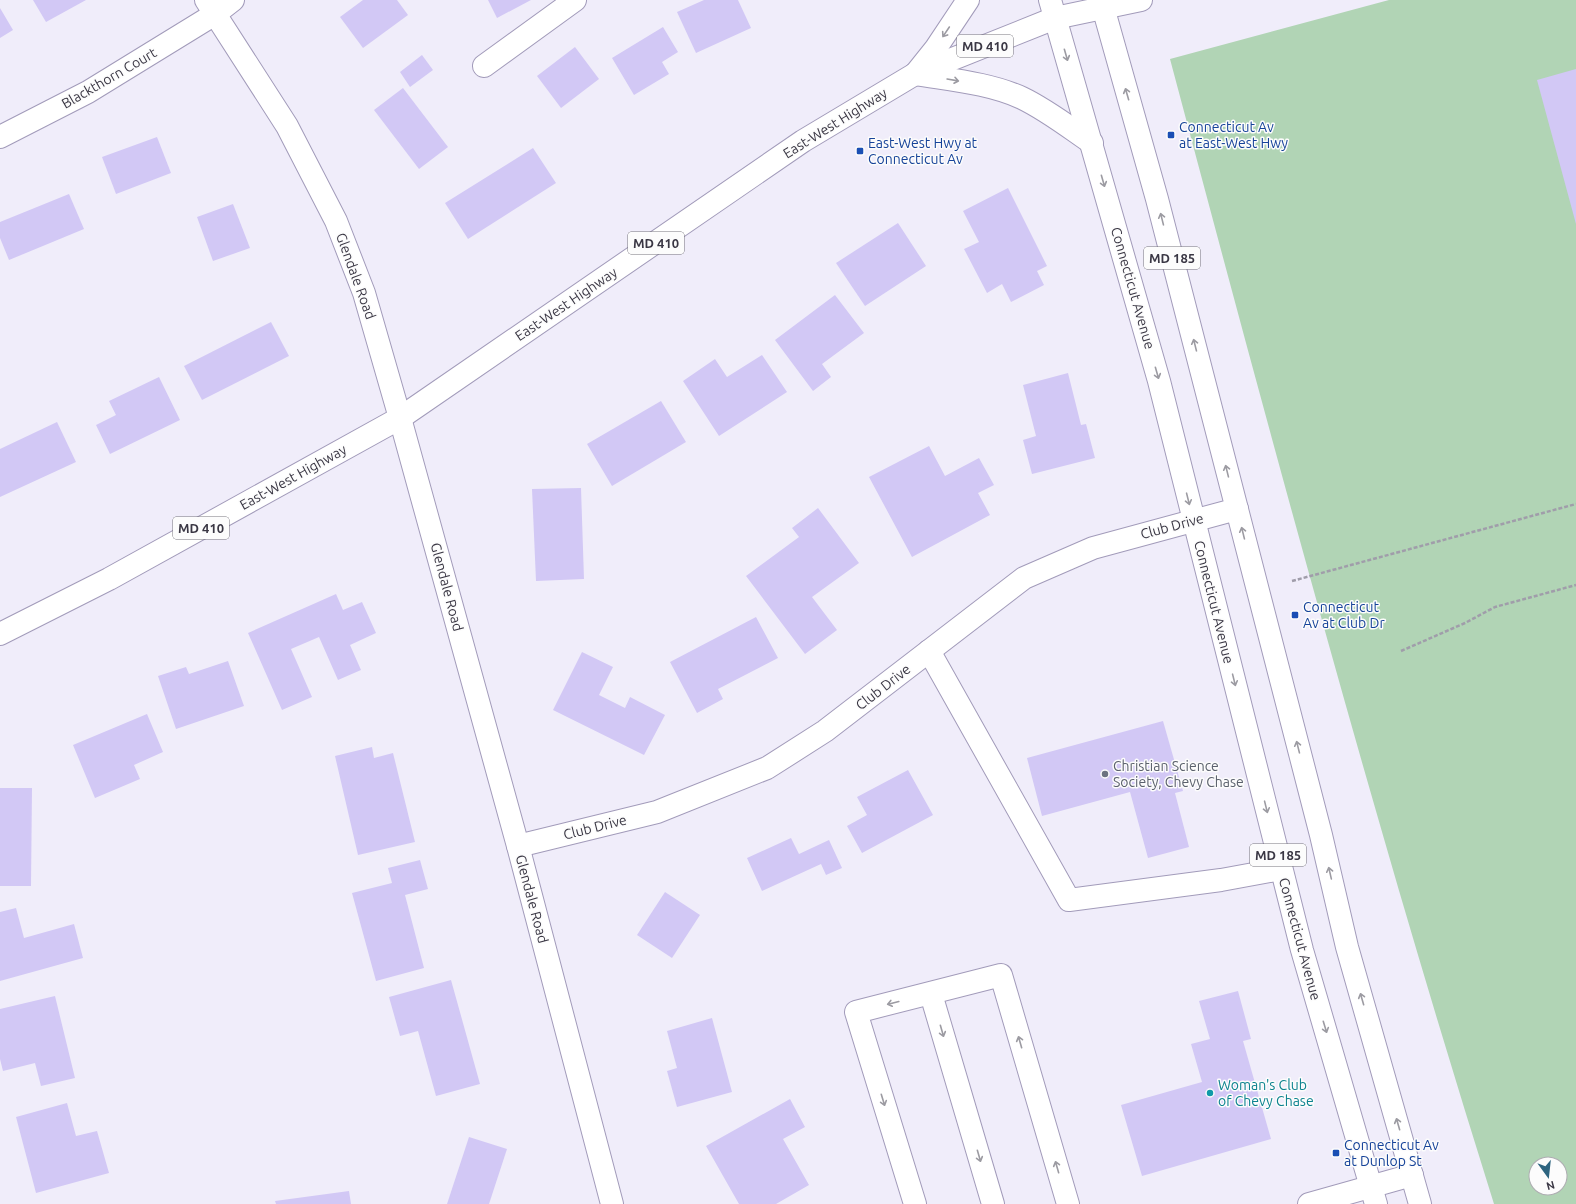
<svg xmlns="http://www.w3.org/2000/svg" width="1576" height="1204" font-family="Ubuntu,sans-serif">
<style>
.green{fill:#b1d4b5;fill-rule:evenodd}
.building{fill:#d2c8f5}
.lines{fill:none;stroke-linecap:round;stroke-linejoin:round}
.minor-casing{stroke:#a29bba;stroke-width:24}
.major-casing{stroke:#a29bba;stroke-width:24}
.path{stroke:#a09daa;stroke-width:2.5;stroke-dasharray:4 2;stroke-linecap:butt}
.minor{stroke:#fff;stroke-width:22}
.major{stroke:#fff;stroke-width:22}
.oneway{stroke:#9c9ba2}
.transit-dot{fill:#1a4fb4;stroke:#fcfcfc;stroke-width:1.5}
.worship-dot{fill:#6b7280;stroke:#fcfcfc;stroke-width:1.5}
.culture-dot{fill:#0f9aa8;stroke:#fcfcfc;stroke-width:1.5}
.labels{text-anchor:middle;stroke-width:3;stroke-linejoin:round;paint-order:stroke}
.shield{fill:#fcfcfc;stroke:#74727b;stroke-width:1}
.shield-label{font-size:13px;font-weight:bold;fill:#3a3744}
.street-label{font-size:14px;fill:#3a3744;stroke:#fcfcfc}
.transit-label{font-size:14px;fill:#164399;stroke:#fcfcfc;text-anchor:start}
.worship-label{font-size:14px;fill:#5b616d;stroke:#fcfcfc;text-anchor:start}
.culture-label{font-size:14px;fill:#0d838f;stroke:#fcfcfc;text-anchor:start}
</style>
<rect width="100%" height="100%" fill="#f0edfa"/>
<path class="green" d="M1389,0H1576V1204H1494C1375,826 1272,442 1170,59ZM1536,1164H1560V1188H1536Z"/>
<g class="building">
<polygon points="33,0 86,0 46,22"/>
<polygon points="363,0 397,0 408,15 363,48 340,17"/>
<polygon points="488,0 531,0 497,18"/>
<polygon points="704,0 738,0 751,28 696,53 677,12"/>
<polygon points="0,8 13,30 0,38"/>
<polygon points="663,27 678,52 662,62 669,74 634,95 612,58"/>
<polygon points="575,47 599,79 561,108 537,76"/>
<polygon points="422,55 433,70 410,87 400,72"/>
<polygon points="1576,69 1576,224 1537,80"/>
<polygon points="403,88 448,147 419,169 374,110"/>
<polygon points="157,137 171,173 116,194 102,157"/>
<polygon points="533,148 556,183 468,239 445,203"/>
<polygon points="1008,188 1047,266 1037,271 1044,285 1011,302 1002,284 987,293 964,249 979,242 963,211"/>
<polygon points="69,194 84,229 9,260 0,238 0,222"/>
<polygon points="233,204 250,248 213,261 197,217"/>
<polygon points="898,223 926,266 865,306 836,263"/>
<polygon points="835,295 864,333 822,364 831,377 813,391 775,340"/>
<polygon points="271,322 289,356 202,400 184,366"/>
<polygon points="762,355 787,392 719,436 683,381 715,359 727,377"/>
<polygon points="1068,373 1081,425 1086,424 1095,458 1032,474 1023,440 1036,436 1023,385"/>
<polygon points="159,377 180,420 110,454 96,425 116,415 109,401"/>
<polygon points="661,401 686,442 612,486 587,444"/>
<polygon points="57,422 76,462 0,497 0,449"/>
<polygon points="929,446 945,476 979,458 994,485 978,493 990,515 912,557 869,477"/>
<polygon points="581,488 584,579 536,581 532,489"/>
<polygon points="818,508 859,563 812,597 837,630 805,654 746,576 799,537 792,528"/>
<polygon points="336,594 343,610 362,602 376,633 350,645 361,670 338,680 319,637 291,649 312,697 282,710 248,633"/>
<polygon points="756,617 778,658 718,689 723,699 697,713 670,662"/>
<polygon points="582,652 613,667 599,695 625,708 630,697 665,715 644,755 553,710"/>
<polygon points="228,661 244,706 176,729 158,676 186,667 189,674"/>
<polygon points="147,714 163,752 134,765 140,779 95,798 73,745"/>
<polygon points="1163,721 1183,791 1175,793 1189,847 1148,858 1130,792 1042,816 1027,758"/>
<polygon points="372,747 374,758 393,753 415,842 358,855 335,756"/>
<polygon points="908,770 933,815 862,853 847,826 867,815 857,797"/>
<polygon points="0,788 32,788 31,886 0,886"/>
<polygon points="791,838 799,854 829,840 842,868 826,875 821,864 762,891 747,858"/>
<polygon points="420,860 428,889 405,895 424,968 376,981 352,893 392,883 388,868"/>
<polygon points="665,892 700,915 672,958 637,935"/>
<polygon points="16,908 24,938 74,924 83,958 0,981 0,912"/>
<polygon points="451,980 480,1084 436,1096 418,1031 400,1036 389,997"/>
<polygon points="1238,991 1251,1039 1243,1041 1271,1139 1142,1176 1121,1105 1202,1082 1191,1044 1210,1039 1199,1001"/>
<polygon points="55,996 75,1078 41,1086 35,1063 3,1071 0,1059 0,1009"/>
<polygon points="712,1018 732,1092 677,1107 667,1071 677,1068 667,1031"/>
<polygon points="790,1099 805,1127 783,1139 809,1185 776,1204 739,1204 706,1146"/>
<polygon points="67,1103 76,1136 97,1131 109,1173 36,1193 16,1117"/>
<polygon points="469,1137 507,1149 489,1204 447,1204"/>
<polygon points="349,1191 351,1204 276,1204 275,1201"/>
</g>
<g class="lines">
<g class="minor-casing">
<g id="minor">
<polyline points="206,0 287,126 336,221 364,293 400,418 518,846 612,1204"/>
<polyline points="484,66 575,0"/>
<polyline points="0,137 88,92 215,14 233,0"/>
<polyline points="929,651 1069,900 1221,880 1281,869"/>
<polyline points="518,846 657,812 767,768 825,731 1024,578 1093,548 1237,509"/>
<polyline points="931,994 993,1204"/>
<polyline points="915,1204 856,1012 1001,975 1068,1204"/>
<polyline points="1309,1204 1412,1175"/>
</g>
</g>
<g class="major-casing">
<g id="major">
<polyline points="1050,0 1159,381 1302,950 1376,1204"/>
<polyline points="1101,0 1157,199 1321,835 1347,947 1420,1204"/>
<polyline points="916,73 936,48 968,0"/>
<path d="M915,74C951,80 989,83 1022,98C1047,110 1070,128 1092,143"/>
<polyline points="0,634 109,579 400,418 803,141 915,74 1055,18 1141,0"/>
</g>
</g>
<g class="path">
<polyline points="1292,581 1576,504"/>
<polyline points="1401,651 1465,623 1495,607 1576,585"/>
</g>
<use href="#minor" class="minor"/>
<use href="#major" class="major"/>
</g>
<defs><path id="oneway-shaft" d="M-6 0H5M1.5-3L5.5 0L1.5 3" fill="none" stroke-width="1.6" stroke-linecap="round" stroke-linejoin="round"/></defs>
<g class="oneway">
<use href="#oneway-shaft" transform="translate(946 32) rotate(124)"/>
<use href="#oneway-shaft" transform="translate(1066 55) rotate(74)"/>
<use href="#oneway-shaft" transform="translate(953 80) rotate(10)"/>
<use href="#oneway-shaft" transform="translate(1127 94) rotate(-106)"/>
<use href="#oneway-shaft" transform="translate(1103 181) rotate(74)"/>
<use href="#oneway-shaft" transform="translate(1162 219) rotate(-104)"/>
<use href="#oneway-shaft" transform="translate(1195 345) rotate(-104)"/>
<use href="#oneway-shaft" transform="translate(1157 373) rotate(74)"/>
<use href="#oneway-shaft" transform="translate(1227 471) rotate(-104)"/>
<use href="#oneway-shaft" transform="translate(1188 499) rotate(76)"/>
<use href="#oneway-shaft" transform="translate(1243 533) rotate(-104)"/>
<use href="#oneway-shaft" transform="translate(1234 680) rotate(76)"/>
<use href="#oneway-shaft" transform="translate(1298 747) rotate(-104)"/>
<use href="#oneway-shaft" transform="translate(1266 807) rotate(76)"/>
<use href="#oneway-shaft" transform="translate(1330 873) rotate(-103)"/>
<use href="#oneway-shaft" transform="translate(1362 999) rotate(-106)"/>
<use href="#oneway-shaft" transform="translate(893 1003) rotate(166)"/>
<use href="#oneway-shaft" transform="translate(1325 1027) rotate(73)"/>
<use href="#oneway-shaft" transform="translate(942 1031) rotate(74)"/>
<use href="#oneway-shaft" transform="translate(1020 1042) rotate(-106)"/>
<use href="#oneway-shaft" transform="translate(883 1100) rotate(73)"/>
<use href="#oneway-shaft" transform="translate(1398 1124) rotate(-106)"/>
<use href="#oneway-shaft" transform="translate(979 1156) rotate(74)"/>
<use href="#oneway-shaft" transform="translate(1057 1167) rotate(-106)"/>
</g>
<g class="transit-dot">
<rect x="1167" y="131" width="8" height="8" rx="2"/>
<rect x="856" y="147" width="8" height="8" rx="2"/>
<rect x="1291" y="611" width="8" height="8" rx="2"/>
<rect x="1332" y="1149" width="8" height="8" rx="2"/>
</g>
<circle class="worship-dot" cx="1105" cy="774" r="4"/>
<circle class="culture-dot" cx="1210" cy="1093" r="4"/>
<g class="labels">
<g class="shield">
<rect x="957" y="35" width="56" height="22" rx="3"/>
<rect x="628" y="232" width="56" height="22" rx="3"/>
<rect x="1144" y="247" width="56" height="22" rx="3"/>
<rect x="173" y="517" width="56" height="22" rx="3"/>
<rect x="1250" y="844" width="56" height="22" rx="3"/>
</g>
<g class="shield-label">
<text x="985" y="51">MD 410</text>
<text x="656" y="248">MD 410</text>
<text x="1172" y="263">MD 185</text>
<text x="201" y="533">MD 410</text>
<text x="1278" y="860">MD 185</text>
</g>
<g class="street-label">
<text transform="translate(109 78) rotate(-30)" y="5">Blackthorn Court</text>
<text transform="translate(835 123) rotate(-32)" y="5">East-West Highway</text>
<text transform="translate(356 276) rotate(70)" y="5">Glendale Road</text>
<text transform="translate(1133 288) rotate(74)" y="5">Connecticut Avenue</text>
<text transform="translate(566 304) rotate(-34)" y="5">East-West Highway</text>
<text transform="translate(293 477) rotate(-29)" y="5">East-West Highway</text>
<text transform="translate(1172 526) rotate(-15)" y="5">Club Drive</text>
<text transform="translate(447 587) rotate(75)" y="5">Glendale Road</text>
<text transform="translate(1214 602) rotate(76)" y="5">Connecticut Avenue</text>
<text transform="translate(883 687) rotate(-38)" y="5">Club Drive</text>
<text transform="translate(595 827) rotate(-14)" y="5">Club Drive</text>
<text transform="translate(532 899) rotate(75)" y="5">Glendale Road</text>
<text transform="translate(1300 939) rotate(75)" y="5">Connecticut Avenue</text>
</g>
<g class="transit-label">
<text x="1179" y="132">Connecticut Av<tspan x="1179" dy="16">at East-West Hwy</tspan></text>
<text x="868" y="148">East-West Hwy at<tspan x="868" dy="16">Connecticut Av</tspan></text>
<text x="1303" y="612">Connecticut<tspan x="1303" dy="16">Av at Club Dr</tspan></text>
<text x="1344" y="1150">Connecticut Av<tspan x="1344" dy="16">at Dunlop St</tspan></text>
</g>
<g class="worship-label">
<text x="1113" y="771">Christian Science<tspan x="1113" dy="16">Society, Chevy Chase</tspan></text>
</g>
<g class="culture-label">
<text x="1218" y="1090">Woman's Club<tspan x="1218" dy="16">of Chevy Chase</tspan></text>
</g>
</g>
<g transform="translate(1548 1176) rotate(165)"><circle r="19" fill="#fcfcfc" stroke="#aeadb2"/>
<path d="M0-3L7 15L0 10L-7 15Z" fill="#2e6580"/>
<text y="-6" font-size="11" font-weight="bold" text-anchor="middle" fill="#3a3744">N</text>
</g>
</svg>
